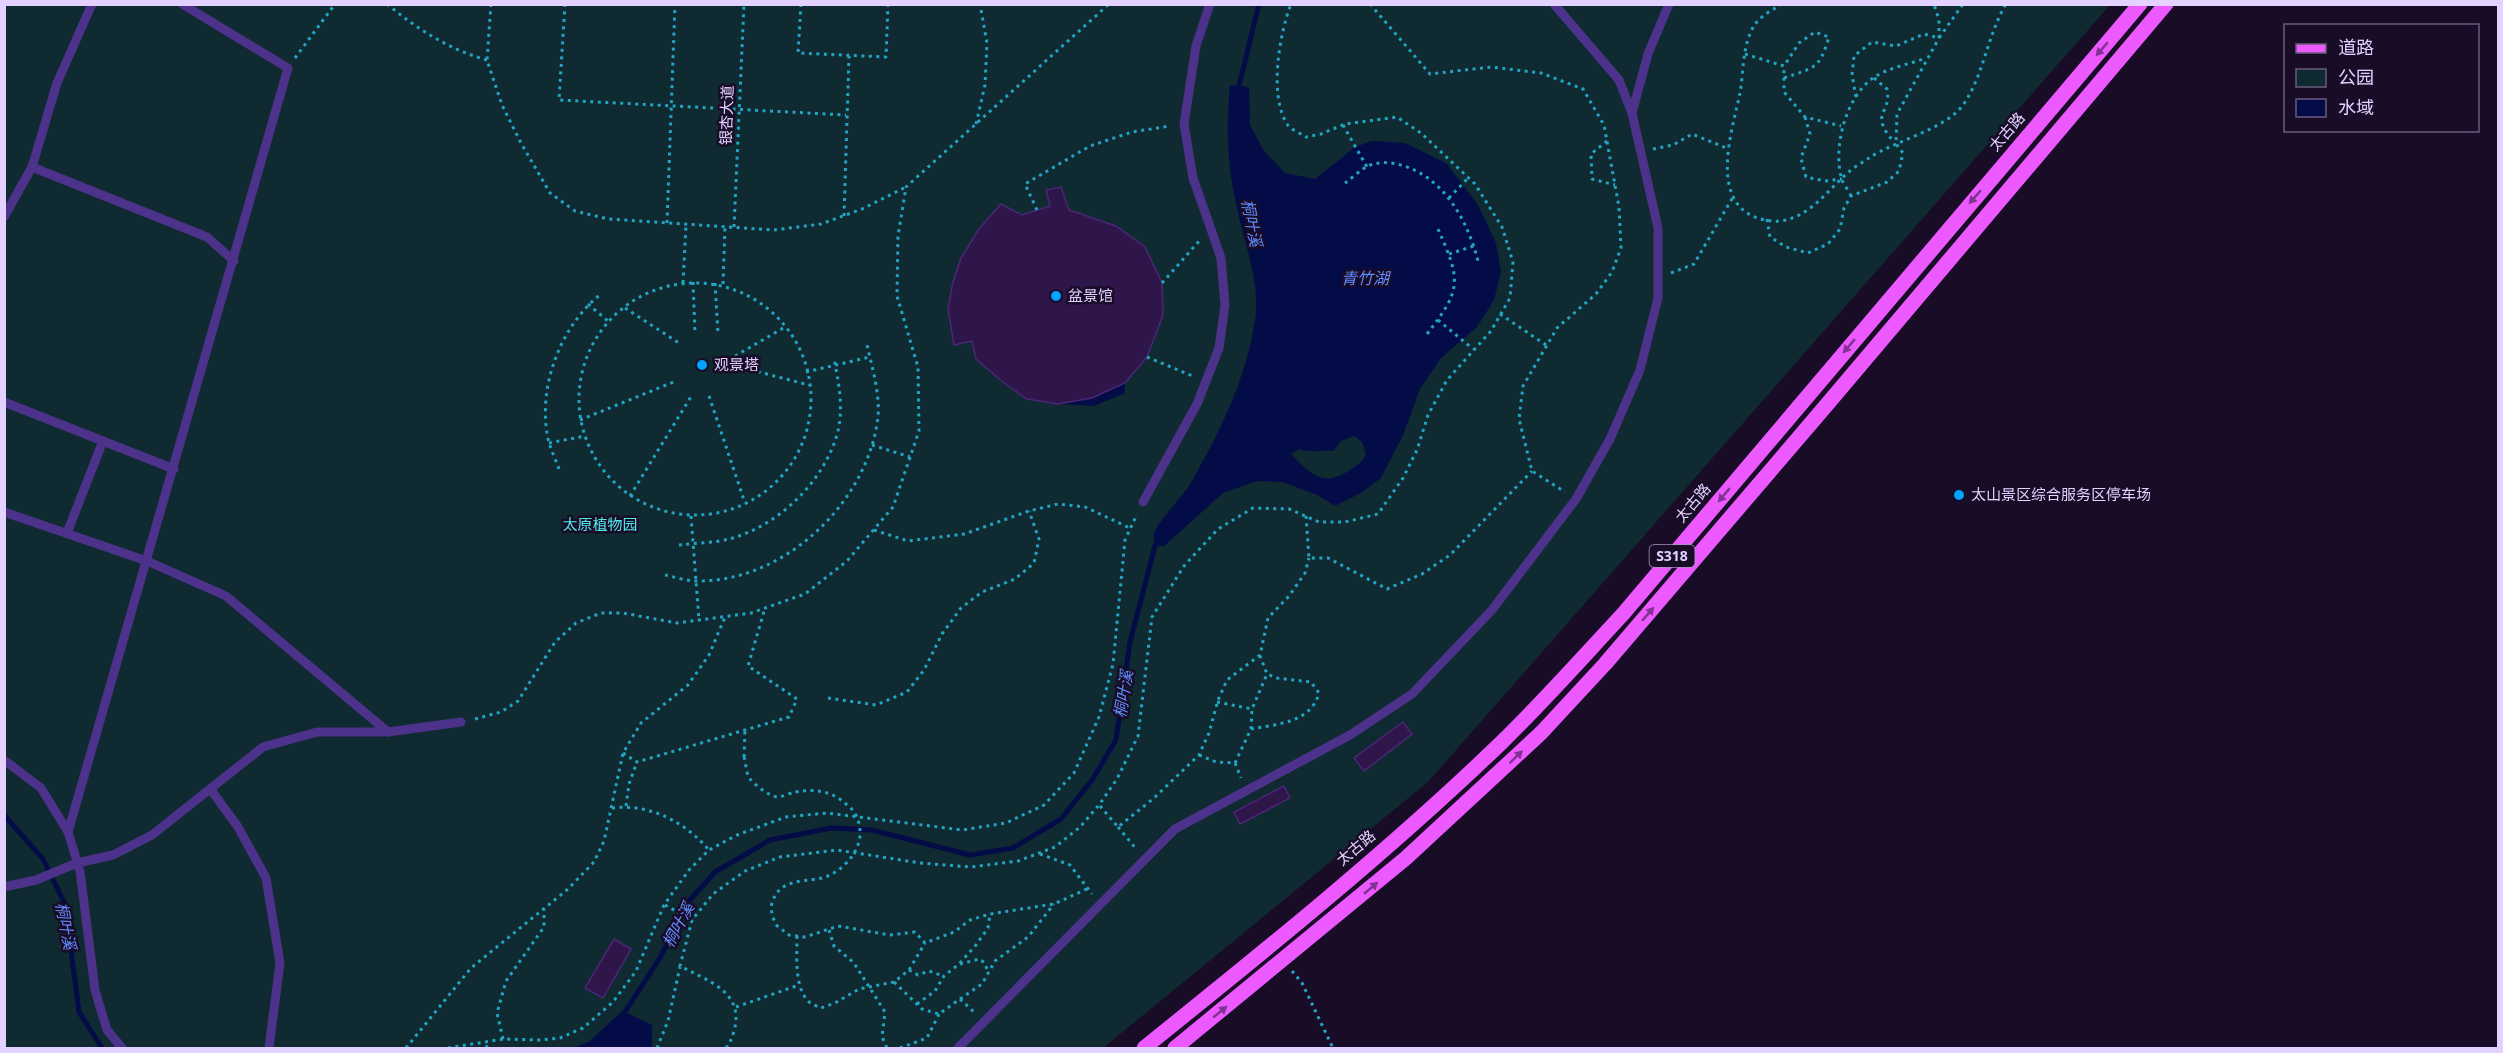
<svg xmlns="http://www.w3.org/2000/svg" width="2503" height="1053" font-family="'Noto Sans','Noto Sans SC',sans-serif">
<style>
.green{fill:#0f2a31}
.water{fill:#040c48;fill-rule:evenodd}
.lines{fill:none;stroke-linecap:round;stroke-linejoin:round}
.stream{stroke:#040c48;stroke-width:5}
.building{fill:#2e164a;stroke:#4b2678;stroke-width:1.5}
.path{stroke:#22a4c3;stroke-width:3;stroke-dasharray:3 4.5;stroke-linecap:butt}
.lane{stroke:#4d328b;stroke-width:9}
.primary{stroke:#ec59ff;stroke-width:15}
.path-bridge{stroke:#22a4c3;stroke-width:3;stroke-dasharray:3 4.5;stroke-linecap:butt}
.oneway{fill:#823293}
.poi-dot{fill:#00a3fd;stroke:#180c27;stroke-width:2}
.labels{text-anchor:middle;stroke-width:5;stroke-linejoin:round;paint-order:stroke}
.shield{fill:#180c27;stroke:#a697be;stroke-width:1.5}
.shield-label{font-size:14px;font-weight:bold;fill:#e3d2ff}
.street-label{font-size:15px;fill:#e3d2ff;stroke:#180c27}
.poi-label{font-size:15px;fill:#e3d2ff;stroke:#180c27;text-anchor:start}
.park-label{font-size:15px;fill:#51ebec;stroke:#180c27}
.water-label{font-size:16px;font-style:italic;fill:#608dff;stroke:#180c27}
</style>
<rect width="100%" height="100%" fill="#180c27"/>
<polygon class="green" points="5,5 2110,5 1428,782 1103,1048 5,1048"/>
<g class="water">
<path d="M1230,85L1249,87L1250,125L1264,151L1285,173L1315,179L1355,147L1372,141L1405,143L1446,163L1478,205L1496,243L1501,272L1494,300L1477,327L1441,358L1420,389L1403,435L1381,478L1361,493L1335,506L1317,495L1283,482L1257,481L1223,493L1164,546H1155C1155,543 1153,536 1154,533C1158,521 1185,494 1192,481C1220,432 1247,376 1255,320C1261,285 1244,242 1237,208C1227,166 1226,127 1230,85ZM1354,436L1362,442L1366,454C1362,462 1358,465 1350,470C1323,488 1310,474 1291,454L1300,449C1310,453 1321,450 1333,451L1341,441Z"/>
<polygon points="1125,383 1125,393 1094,406 1058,404 1092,398"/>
<polygon points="625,1012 652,1025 652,1048 586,1048"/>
</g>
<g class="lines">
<g class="stream">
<polyline points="1239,92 1239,86 1259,4"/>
<polyline points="4,815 43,859 65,904 79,1012 102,1048"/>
<polyline points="579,1048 590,1044 625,1012 661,956 688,902 715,872 770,840 831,828 872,830 970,855 1013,848 1061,819 1092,780 1116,740 1130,642 1155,546 1159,540"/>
</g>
</g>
<g class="building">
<polygon points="1061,187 1069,210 1116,226 1145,247 1162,283 1163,315 1147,357 1125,383 1092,398 1058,404 1027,399 1004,383 976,359 972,341 954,345 948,309 953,282 961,258 979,229 1001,204 1022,215 1050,206 1046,190"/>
<polygon points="1403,722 1412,734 1364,771 1354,758"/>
<polygon points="1284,786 1290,798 1240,824 1234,812"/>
<polygon points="614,939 631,949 603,998 585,988"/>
</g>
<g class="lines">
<g class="path">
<path d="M387,4C417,29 450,50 487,60"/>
<polyline points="491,4 487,60 502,105 521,143 550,193 575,211 608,219 774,230 821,224 862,209 906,187"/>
<polyline points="565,4 559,100 846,115"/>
<polyline points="801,4 798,53 886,57 888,4"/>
<polyline points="1370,4 1430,74 1491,67 1541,73 1583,89 1604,125 1619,207 1621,248 1612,272 1596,294 1557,328 1523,386 1519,419 1532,471 1565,492"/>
<path d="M1782,4C1774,9 1762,15 1756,23C1742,42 1744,70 1740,93C1733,127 1712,189 1747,213C1756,219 1770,222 1781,221C1812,216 1828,189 1850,171C1856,166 1863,162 1869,158C1894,141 1946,129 1963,105C1984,75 1987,36 2006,4"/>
<polyline points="1745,54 1784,66 1784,92 1805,117 1841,126"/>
<polyline points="295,58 335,4"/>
<path d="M1784,78C1815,67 1819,70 1829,37L1815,32L1799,43L1784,66"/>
<path d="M1874,78L1887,89C1892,115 1868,112 1894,142"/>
<polyline points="1856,97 1852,75 1854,56 1872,42 1896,46 1924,34 1939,38 1963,4"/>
<polyline points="1805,117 1810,134 1801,158 1806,177 1825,181 1842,179"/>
<polyline points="976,124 985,85 987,43 980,4"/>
<polyline points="1343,125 1367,167"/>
<polyline points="1607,141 1591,154 1592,179 1615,185"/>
<polyline points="1653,149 1673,145 1692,134 1729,149"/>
<path d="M1345,183C1352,178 1360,170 1368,166C1379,161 1392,162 1404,166C1445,179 1468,222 1478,261"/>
<path d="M1851,196C1849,191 1844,185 1842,180C1832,148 1846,97 1873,78C1887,68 1910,64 1926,58"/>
<polyline points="1449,198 1468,178"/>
<polyline points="1037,210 1025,184 1090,146 1132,132 1170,126"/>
<polyline points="844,216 849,56"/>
<polyline points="1767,219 1770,237 1786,247 1808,253 1828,244 1840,229 1844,208 1851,196 1887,182 1899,171 1903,153 1896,144 1897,114 1939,38 1939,20 1934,4"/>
<polyline points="667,223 675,4"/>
<polyline points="734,227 744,4"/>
<polyline points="1449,254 1474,246"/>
<polyline points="1671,273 1694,264 1733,197"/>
<polyline points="693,282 695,333"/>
<polyline points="683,283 686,225"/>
<polyline points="715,283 718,334"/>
<polyline points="1162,283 1201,239"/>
<circle cx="695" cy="399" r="116"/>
<polyline points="723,284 725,227"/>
<polyline points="588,304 609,322"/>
<polyline points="625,308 679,343"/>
<polyline points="1500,314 1546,345"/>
<polyline points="1438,320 1473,349"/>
<path d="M1427,334C1462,289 1461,281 1438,229"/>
<polyline points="735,356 785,327"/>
<polyline points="1147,357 1195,377"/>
<polyline points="736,366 809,385"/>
<polyline points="806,372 870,357"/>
<polyline points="709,396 745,503"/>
<polyline points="580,420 676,381"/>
<polyline points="549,443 585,436"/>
<polyline points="872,445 910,457"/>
<path d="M559,469C556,461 552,452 549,443C536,391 559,327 601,294"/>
<polyline points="630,496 692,395"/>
<polyline points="691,516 699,620"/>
<polyline points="1306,516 1309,558 1328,558 1387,589 1422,574 1450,555 1532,471"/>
<polyline points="874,530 908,541 964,534 1029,511 1058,504 1085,507 1130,528"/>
<path d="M679,545C695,543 714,543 729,539C780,526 829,477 839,426C843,402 838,381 834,358"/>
<path d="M665,575C675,577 687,581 697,581C785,582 868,502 878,417C880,393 872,367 867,345"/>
<polyline points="828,698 876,705 907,692 924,670 942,634 961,608 982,592 1015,579 1034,563 1039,539 1029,511"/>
<polyline points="1217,702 1252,709"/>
<polyline points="475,719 501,712 518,701 555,642 576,623 601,613 623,613 677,623 751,613 805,594 847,561 893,507 919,431 918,367 897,296 898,236 906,187 1109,4"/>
<path d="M1251,729C1277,724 1311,723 1319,693L1311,682L1277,678L1267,674"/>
<polyline points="623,753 637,762 789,717 797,699 748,666 765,608"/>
<polyline points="1199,755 1216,762 1235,763 1241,778"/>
<polyline points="744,757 745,730"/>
<polyline points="1235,763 1251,729 1252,709 1267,674 1260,656"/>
<polyline points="626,806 629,784 637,762"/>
<polyline points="1100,806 1118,827 1154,798 1199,755 1209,733 1218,700 1227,680 1260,655 1268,618 1289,596 1305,573 1309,558"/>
<path d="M612,808C649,803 685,822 709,850"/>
<polyline points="1118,827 1137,850"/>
<polyline points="1040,854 1070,865 1092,894"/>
<polyline points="665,905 692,920"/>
<polyline points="776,925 789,935 805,937 838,926 890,935 915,932 925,943 954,932 970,920 990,914 1054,904 1089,888"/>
<polyline points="829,930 834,946 854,963 885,1012 882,1037 887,1048"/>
<path d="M797,936C797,955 794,986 808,1001C811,1004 817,1006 821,1008L835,1003L859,989L894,982L909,970L925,943"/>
<polyline points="960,964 979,959 985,963 988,973"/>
<polyline points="909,970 918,975 929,971 943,976"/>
<polyline points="1292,971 1302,983 1333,1048"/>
<polyline points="894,982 922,1009 939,1014 960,999 974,1012"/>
<polyline points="960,999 982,984 995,961 1028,937 1054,904"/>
<polyline points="917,1004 935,991 944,976 959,964 976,945 988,928 990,914"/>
<polyline points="736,1007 799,985"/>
<polyline points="503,1039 497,1013 506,981 544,927 544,909"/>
<polyline points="406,1048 471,968 568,889 594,862 604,841 623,753 641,723 688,685 709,655 725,617"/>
<polyline points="448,1048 503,1039 540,1040 560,1038 583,1028 613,1002 636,971 664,905 689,870 709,850 737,835 786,817 827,813 962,830 1006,823 1044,805 1074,773 1099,717 1113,664 1125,540 1137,514"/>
<polyline points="486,1048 489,1042"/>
<polyline points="657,1048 668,1021 680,967"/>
<path d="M726,1048C730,1043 732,1038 734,1031C745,992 708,981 680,966L692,920L713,894L745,871L780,857L837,850L920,863L971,867L1018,861L1055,847L1080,827L1099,805L1117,779L1138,736L1152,617L1184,566L1218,529L1253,508L1289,509L1319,522H1345L1378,514L1403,478L1417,450L1428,415L1447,380L1491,331L1510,298L1513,262L1502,227L1475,184L1421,133L1397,117L1345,124L1321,134L1306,137C1300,133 1291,130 1287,124C1269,95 1279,35 1291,4"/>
<polyline points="900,1048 927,1038 939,1014"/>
</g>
<g class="lane">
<polyline points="1632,113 1648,54 1669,4"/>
<polyline points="32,167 207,237 234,261"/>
<polyline points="4,217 32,167 57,83 92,4"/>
<polyline points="4,402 174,469"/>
<polyline points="1143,502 1197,404 1219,348 1225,305 1221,258 1193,178 1184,124 1196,46 1210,4"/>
<polyline points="4,512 147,561 226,596 388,732"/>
<polyline points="67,533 103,441"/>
<polyline points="4,760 41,788 68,832 80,871 95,990 107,1030 122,1048"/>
<polyline points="211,790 238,827 266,878 280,963 269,1048"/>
<polyline points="68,832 288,68 182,4"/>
<polyline points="4,887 36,880 77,863 113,855 152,835 263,747 317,732 388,732 461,722"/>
<polyline points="958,1048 1175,829 1350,735 1412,694 1492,610 1576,499 1610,439 1640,370 1658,298 1658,228 1632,113 1619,80 1554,4"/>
</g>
<g class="primary">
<path d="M1144,1048C1266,950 1389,851 1502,742C1544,701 1583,657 1623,614L2140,4"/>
<polyline points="1175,1048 1406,858 1541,733 1605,664 1824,408 2166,4"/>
</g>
<path class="path-bridge" d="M744,757C746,763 746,774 750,779C755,785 769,796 777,797C782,797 790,793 795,792C815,789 830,790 846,804C855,810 860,821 860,832C861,852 841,873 822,878C802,882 779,879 772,903C770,910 773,918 776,925"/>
</g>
<defs><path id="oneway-solid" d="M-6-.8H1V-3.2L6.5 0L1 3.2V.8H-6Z" transform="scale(1.5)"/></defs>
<g class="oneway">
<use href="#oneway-solid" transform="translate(2102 49) rotate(131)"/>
<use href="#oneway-solid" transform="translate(1975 197) rotate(131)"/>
<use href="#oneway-solid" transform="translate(1849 346) rotate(130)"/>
<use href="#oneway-solid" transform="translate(1724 495) rotate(130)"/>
<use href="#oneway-solid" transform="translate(1648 614) rotate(-49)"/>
<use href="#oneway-solid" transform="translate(1516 757) rotate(-44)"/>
<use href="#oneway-solid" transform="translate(1371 888) rotate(-40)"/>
<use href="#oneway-solid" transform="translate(1220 1012) rotate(-39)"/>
</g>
<g class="poi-dot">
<circle cx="1056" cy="296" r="6"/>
<circle cx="702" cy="365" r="6"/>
<circle cx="1959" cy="495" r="6"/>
</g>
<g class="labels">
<rect class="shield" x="1649.5" y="545" width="45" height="22" rx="4.5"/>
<g class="shield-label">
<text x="1672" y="561">S318</text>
</g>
<g class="street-label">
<text transform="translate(727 115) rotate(-88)" y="5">银杏大道</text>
<text transform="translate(2007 132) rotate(-49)" y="5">太古路</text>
<text transform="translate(1693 503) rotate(-50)" y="5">太古路</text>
<text transform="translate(1356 848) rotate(-40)" y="5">太古路</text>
</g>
<g class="poi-label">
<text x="1068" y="301">盆景馆</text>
<text x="714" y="370">观景塔</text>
<text x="1971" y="500">太山景区综合服务区停车场</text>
</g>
<g class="park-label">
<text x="600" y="530">太原植物园</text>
</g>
<g class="water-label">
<text transform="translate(1252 223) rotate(79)" y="6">桐叶溪</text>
<text x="1365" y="284">青竹湖</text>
<text transform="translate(1123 694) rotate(-81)" y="6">桐叶溪</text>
<text transform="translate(678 925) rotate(-62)" y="6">桐叶溪</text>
<text transform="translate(66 926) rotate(79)" y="6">桐叶溪</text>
</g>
</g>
<rect width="2503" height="1053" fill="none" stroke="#e3d2ff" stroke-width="12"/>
<rect x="2284" y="24" width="195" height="108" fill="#180c27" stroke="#695b7d" stroke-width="1.5"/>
<rect x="2296" y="44" width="30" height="9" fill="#ec59ff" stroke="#695b7d" stroke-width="1.5"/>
<text x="2338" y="54" font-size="18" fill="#e3d2ff">道路</text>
<rect x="2296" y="69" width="30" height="18" fill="#0f2a31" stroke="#695b7d" stroke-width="1.5"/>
<text x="2338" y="84" font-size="18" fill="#e3d2ff">公园</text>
<rect x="2296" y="99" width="30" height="18" fill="#040c48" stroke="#695b7d" stroke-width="1.5"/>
<text x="2338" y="114" font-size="18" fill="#e3d2ff">水域</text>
</svg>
